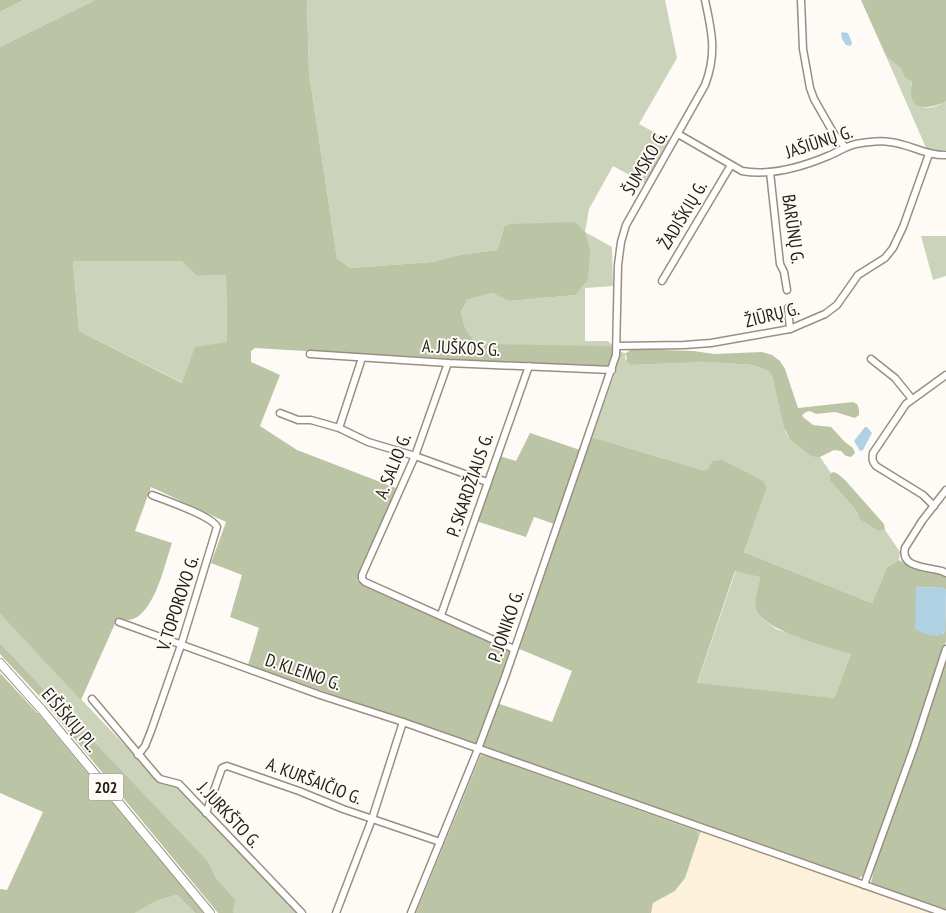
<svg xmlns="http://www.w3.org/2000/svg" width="946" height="913" font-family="'PT Sans Narrow',sans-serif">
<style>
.built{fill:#fdf1dc}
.green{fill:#cbd3ba}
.forest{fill:#bbc5a6;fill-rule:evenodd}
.water{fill:#afd1e3}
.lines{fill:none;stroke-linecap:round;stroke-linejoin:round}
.minor-casing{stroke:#9a8f7e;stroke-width:9}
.major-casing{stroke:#9a8f7e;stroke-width:10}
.minor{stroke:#fff;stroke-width:6}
.major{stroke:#fff;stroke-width:8}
.labels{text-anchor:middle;stroke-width:4;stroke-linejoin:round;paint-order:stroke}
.shield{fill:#fefbf7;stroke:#64605a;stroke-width:1}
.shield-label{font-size:16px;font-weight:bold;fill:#221e17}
.street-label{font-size:18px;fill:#221e17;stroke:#fefbf7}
</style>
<rect width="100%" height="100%" fill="#fefbf7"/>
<polygon class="built" points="704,825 946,909 946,913 651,913 653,903 676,891 685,878"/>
<g class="green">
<polygon points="24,0 95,0 0,47 0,12"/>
<path d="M307,0H665L677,58L639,124L670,141L646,184L613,166L589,209L585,232L612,247L613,286L585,288V341H608L614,347V351L626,353L625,358L631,365L708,362L753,365L768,371L772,376L786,433L790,440L815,457H820L831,473L829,476L830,481L855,509L858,515L879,531L885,530L900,552L899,560L887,567L872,603L744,552L767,488L714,461L707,469L702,470L592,437L616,370L608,367L613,352L480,344C467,336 464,326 461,312L467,300L492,293L511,301L576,295L584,284L504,227L499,245L496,250L459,255L432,262L350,268L337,258L309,73Z"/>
<path d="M886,56L901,69L905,78L912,80C907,107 925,115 946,101V150H927Z"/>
<polygon points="921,236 946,236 946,276 933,280"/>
<polygon points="73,261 183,261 197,276 226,275 227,342 183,383 79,331"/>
<polygon points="736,570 760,577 756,608 763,619 776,629 851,654 834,698 697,684"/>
<polygon points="0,614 157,779 177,786 299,913 234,913 233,911 236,900 216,878 208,861 0,643"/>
<polygon points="483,747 704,825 699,837 697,831 487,756 480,757"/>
<polygon points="177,895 195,913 135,913 158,900"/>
</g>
<g class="forest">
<polygon points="0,0 24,0 0,12"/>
<path d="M95,0H307L309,73L337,258L350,268L432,262L459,255L496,250L499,245L504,227L511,224L575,222L585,232L590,250L588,279L576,295L510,301L492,293L467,300L461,312C464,326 467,336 480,344L610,346L613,352L608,367L404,357L255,348L251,351V362L280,375L260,426L297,450L396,488L357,581L512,651L494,702L552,722L572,671L517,648L560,526L534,517L526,537L476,521L500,456L516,461L530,433L586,452L592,437L702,470L707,469L713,461L722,460L763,481L767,488L744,552L872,603L887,567L899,560L910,566L946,576V641L916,734L866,873L858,879L248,665L259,628L230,617L242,575L211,563L226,522L151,487L135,531L172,543C165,563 154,617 129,620C125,620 121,619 117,619L81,700L0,614V47ZM73,261H182L197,276L226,275L227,342L195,347L182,383L79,331ZM735,571L760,577C759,585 754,602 756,608C761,631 831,647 851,654L834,698L697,683ZM918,587L943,588L946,590L945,631L943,634L916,589Z"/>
<path d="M861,0H946V101L945,102C922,112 907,109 912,81L905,78L901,69L886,56Z"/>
<polygon points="632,349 694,351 714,354 762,352 772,355 780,361 785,369 798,408 853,402 857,404 859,409 859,415 855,418 835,412 816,414 810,411 806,412 802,415 803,417 813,425 831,427 845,442 853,448 855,453 851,457 846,456 841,451 834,450 820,457 815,457 810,455 790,440 784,427 772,376 768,371 753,365 708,362 631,365 627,362 626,353"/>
<polygon points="834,472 838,474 845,480 884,524 885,530 879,531 861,520 855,509 830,481 829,476 831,473"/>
<polygon points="0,643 208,861 216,878 236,900 233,911 234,913 218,913 40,697 0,654"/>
<polygon points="946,662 946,909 871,883 875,865"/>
<polygon points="0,673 40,716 204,913 195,913 177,895 158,900 135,913 0,913 0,889 7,890 43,812 0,793"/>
<polygon points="483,756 487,756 697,831 699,837 685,878 675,891 653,903 651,913 416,913 480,757"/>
</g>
<g class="water">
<polygon points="842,32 848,33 852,43 851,46 846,45 842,39 841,34"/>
<polygon points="865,427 867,427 872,433 863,450 860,451 854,441"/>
<path d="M918,587L943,588L946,590L945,631C938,640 924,634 915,629L916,589Z"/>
</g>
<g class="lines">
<g class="minor-casing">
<g id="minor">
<polyline points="801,0 803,49 810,88 814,99 834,134 845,147"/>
<path d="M678,134L742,171C770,176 802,167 828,156C838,152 846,146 856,144C867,142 880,140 890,142C910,144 926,156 946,155"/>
<polyline points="770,172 780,264 784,272 787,290"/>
<polyline points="662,281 731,165"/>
<polyline points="788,308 790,329"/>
<polyline points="617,346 684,345 711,343 790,329 825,314 837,305 858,275 885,258 893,248 903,227 929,154"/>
<polyline points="310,354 448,363 612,370"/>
<polyline points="871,359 895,378 912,399"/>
<polyline points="448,363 415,456 362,575 362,579 365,582 514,649"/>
<polyline points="280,413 298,420 311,420 339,428 368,442 415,456 487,482"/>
<polyline points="339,428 362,358"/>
<path d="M946,490L922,521L905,548C900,568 928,567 942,571L946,573"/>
<path d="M934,506L923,495L876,466C872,461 872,459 873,453L906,404L946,375"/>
<polyline points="441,615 529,366"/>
<polyline points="119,622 320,695 403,722 944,913"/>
<polyline points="92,699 157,776 160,779 179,784 302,913"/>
<path d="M138,755L145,746L151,731L181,645L217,527C212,516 165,500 152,495"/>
<polyline points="206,813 222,768 227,766 299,791 343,809 440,842"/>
<polyline points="864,885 914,747 946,649"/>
<polyline points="336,913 372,819 403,722"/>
<path d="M411,913L478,749L505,677L616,355L618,265L621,242L626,225L705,85C717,54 712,32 705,0"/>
</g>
</g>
<g class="major-casing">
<polyline id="major" points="0,663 42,710 210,913"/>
</g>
<use href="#minor" class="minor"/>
<use href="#major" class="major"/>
</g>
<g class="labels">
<rect class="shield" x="88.5" y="773.5" width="35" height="27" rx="4"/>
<g class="shield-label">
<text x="106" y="793">202</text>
</g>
<g class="street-label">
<text transform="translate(819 142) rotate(-18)" y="6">JAŠIŪNŲ G.</text>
<text transform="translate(645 163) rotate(-60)" y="6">ŠUMSKO G.</text>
<text transform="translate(683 215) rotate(-59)" y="6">ŽADIŠKIŲ G.</text>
<text transform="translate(793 229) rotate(82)" y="6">BARŪNŲ G.</text>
<text transform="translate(772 315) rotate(-14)" y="6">ŽIŪRŲ G.</text>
<text transform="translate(461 348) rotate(3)" y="6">A. JUŠKOS G.</text>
<text transform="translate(393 466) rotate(-68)" y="6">A. SALIO G.</text>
<text transform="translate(470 485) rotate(-71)" y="6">P. SKARDŽIAUS G.</text>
<text transform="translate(178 603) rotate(-72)" y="6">V. TOPOROVO G.</text>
<text transform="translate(506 626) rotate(-71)" y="6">P. JONIKO G.</text>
<text transform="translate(303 672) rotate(19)" y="6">D. KLEINO G.</text>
<text transform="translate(70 720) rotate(50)" y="6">EIŠIŠKIŲ PL.</text>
<text transform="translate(314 781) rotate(21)" y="6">A. KURŠAIČIO G.</text>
<text transform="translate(229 815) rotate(47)" y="6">J. JURKŠTO G.</text>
</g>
</g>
</svg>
